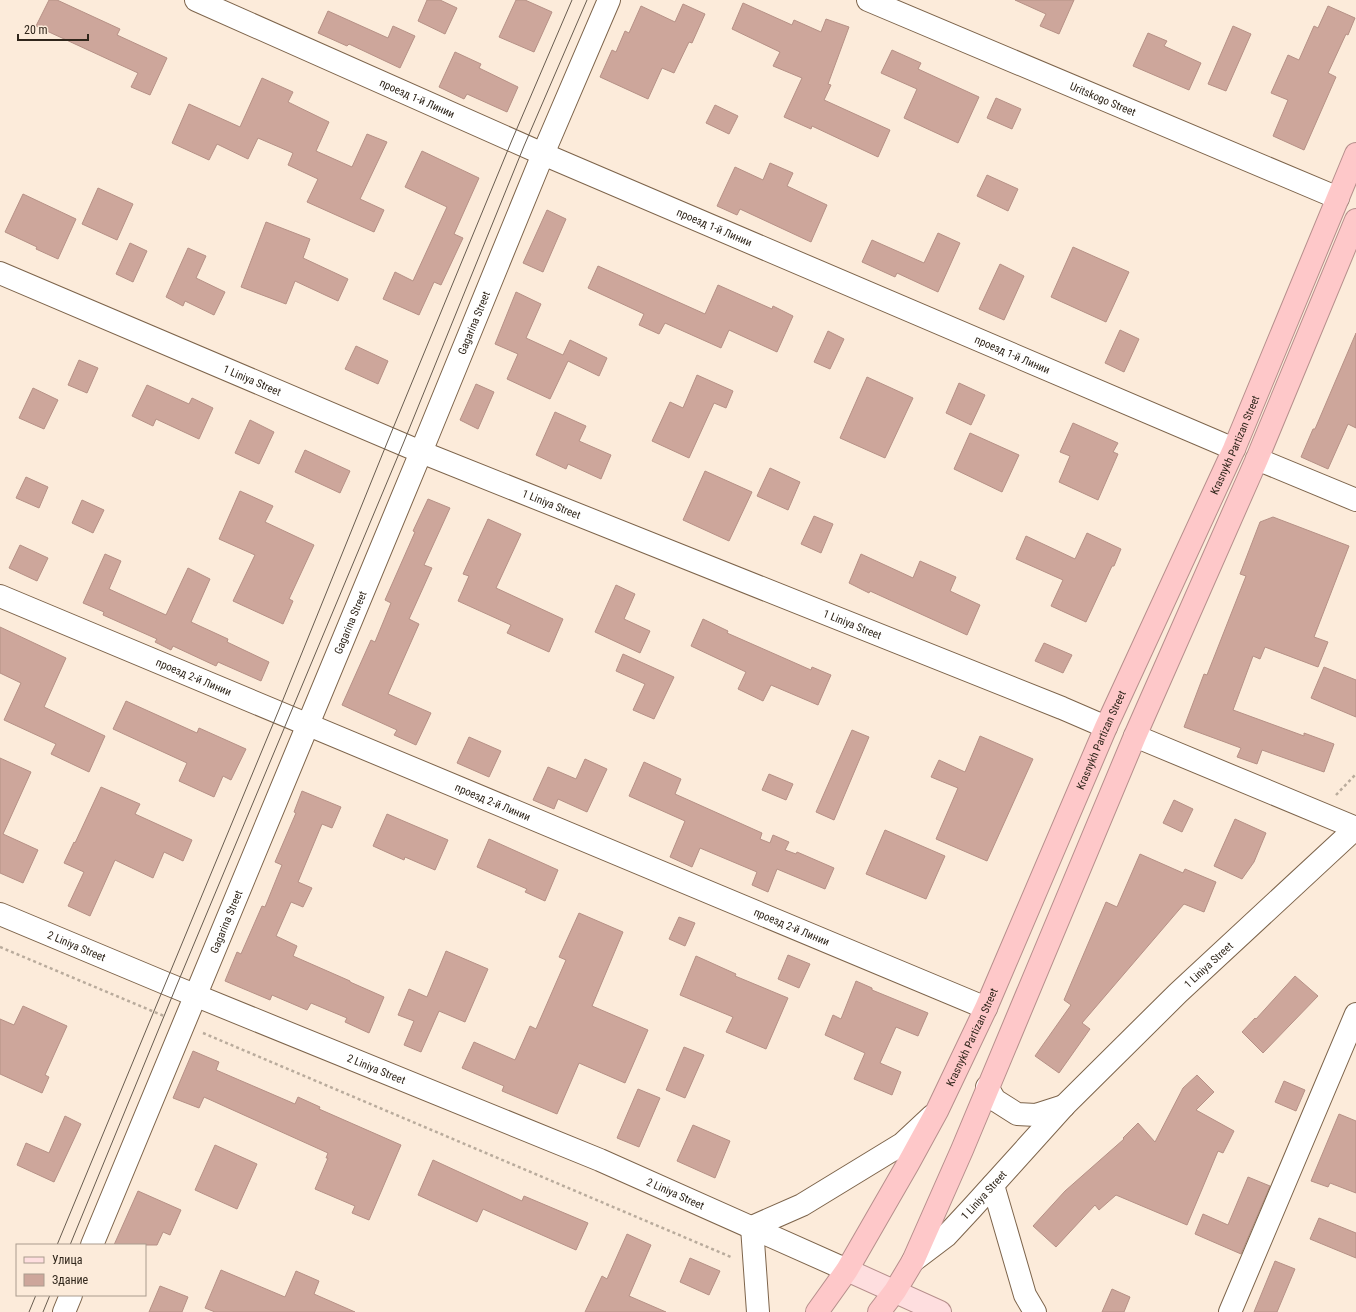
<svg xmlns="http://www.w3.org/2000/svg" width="1356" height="1312" font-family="'Roboto Condensed',sans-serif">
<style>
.building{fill:#cda69b;stroke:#b69186}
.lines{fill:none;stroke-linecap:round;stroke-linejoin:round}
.minor-casing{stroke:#7d644b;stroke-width:24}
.major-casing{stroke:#b68f8c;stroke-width:24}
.highway-casing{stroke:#b68f8c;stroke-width:24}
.path{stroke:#b9ab9c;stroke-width:2.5;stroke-dasharray:3 3;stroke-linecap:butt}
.minor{stroke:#fff;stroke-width:22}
.major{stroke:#fededf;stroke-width:22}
.highway{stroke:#fec8c9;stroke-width:22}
.tram{stroke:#685c4f;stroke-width:1}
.labels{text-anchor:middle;stroke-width:3.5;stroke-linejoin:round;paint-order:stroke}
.street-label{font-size:11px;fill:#30261b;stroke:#fcebda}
</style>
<rect width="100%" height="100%" fill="#fcebda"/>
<g class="building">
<polygon points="49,0 57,0 120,29 117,35 167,58 150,95 131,87 138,73 36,26"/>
<polygon points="427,0 440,0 457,8 445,34 418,21"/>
<polygon points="516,0 525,0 552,12 534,52 499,37"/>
<polygon points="1015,0 1074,0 1059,34 1040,26 1046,14"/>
<polygon points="743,3 792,25 794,20 821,32 826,19 849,27 828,84 831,85 824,100 890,130 878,157 812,126 811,129 784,117 802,78 773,66 780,52 732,29"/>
<polygon points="683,4 705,14 692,43 689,42 674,73 662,68 648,99 600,77 612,50 616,52 625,31 629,33 641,6 675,22"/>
<polygon points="1328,6 1355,18 1348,35 1346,34 1328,73 1336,77 1304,150 1273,136 1288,100 1271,93 1288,55 1299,60 1314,26 1318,28"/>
<polygon points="328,11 388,38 393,26 415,36 400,68 349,44 347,46 318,33"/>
<polygon points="1233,26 1251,34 1226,91 1208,84"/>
<polygon points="1148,33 1167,41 1164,46 1201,63 1189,90 1133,66"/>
<polygon points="892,50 921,63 918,69 979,97 958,143 904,118 917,89 881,73"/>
<polygon points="455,52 481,64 479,68 518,87 507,112 467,94 464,99 439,87"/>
<polygon points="262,78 293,92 288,102 329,122 316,151 352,167 367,134 387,142 360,199 384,210 374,232 307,202 318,179 288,165 293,153 258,138 248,159 217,144 209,160 172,143 189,104 240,127"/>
<polygon points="996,98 1021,109 1012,129 987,118"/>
<polygon points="715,105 738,116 729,134 706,123"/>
<polygon points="422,151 479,178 454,234 463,238 441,285 434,282 419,315 383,299 395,272 413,281 447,207 405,187"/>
<polygon points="770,163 793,173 787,186 827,205 811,242 740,209 737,215 717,206 735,167 763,180"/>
<polygon points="987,175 1018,189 1008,211 977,196"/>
<polygon points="98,188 133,204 117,240 82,224"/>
<polygon points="23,194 76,219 58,259 36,249 37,247 5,232"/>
<polygon points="547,210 566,219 543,272 523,263"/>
<polygon points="266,222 310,239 303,258 348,279 338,301 295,281 286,304 241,287"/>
<polygon points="938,233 960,243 938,292 897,273 895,277 862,262 872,240 924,263"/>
<polygon points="130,243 147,251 133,282 116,274"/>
<polygon points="1073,247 1129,272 1106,322 1051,297"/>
<polygon points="188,248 206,256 196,278 225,292 214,315 185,301 183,306 166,297"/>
<polygon points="1000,264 1024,276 1004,320 979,309"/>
<polygon points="598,266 705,314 718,285 772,309 773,306 793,316 777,352 729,330 721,348 665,323 659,334 639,325 644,314 588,288"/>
<polygon points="516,292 541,304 526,338 563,355 570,340 607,358 599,376 568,361 550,399 507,379 518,354 495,344"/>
<polygon points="1120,330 1139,339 1124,372 1105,363"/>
<polygon points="828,331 844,339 830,369 814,362"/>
<polygon points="1356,333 1356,428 1348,424 1328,469 1301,457 1313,429 1315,429"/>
<polygon points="356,346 388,361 378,384 345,369"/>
<polygon points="79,360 98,368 87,393 68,385"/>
<polygon points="697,375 733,391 726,408 714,403 689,458 652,441 670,402 683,408"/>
<polygon points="867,377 913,398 885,458 840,438"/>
<polygon points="959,383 985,395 971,425 946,413"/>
<polygon points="476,384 494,392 478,429 460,420"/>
<polygon points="147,385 189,404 192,398 213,408 199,439 156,419 153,426 132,416"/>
<polygon points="33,388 58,400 44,429 19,418"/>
<polygon points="555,412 586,426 579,441 611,455 601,479 568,464 566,469 536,455"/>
<polygon points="250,420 274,432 259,464 235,453"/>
<polygon points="1073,423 1118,443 1113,452 1118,454 1098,500 1059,482 1070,456 1060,452"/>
<polygon points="970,433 1019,455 1002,492 954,469"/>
<polygon points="305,450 350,471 340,493 295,472"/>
<polygon points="770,468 800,482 788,510 757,496"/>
<polygon points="705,471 752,492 729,541 683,520"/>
<polygon points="26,477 48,487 39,508 16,498"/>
<polygon points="240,491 273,506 265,522 314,545 289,599 293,601 283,624 233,601 255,555 219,539"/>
<polygon points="428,499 450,508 424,565 432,568 409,619 419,624 388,694 431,713 416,745 394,735 397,730 342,705 371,640 375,642 391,603 385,600 415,532 413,531"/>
<polygon points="82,500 104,510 93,533 72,523"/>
<polygon points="814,516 833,524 821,553 801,544"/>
<polygon points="1273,517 1349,546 1314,637 1328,642 1318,667 1265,647 1260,659 1253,656 1233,710 1304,736 1304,733 1334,744 1324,772 1262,750 1257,764 1237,757 1241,748 1184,727 1204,674 1207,675 1246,576 1240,574 1260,522"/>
<polygon points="488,519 521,534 496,588 563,619 549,652 507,633 511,625 458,601 469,576 463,574"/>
<polygon points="1087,533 1121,549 1114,566 1112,566 1086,622 1051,606 1063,580 1016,559 1026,536 1075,559"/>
<polygon points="20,545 48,558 37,581 9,568"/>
<polygon points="105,554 121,561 109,589 166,615 188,568 210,579 191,622 228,639 227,642 269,662 261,681 218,662 216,666 173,646 171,650 155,642 157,639 103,615 104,612 83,603"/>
<polygon points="861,554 913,578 920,561 956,577 950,591 980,605 967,635 870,591 869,593 849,583"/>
<polygon points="616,585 635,594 624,619 650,631 640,653 595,632"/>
<polygon points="703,619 728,631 727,633 811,670 812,667 831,675 818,705 771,685 763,701 738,689 746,672 691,646"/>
<polygon points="0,627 66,658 44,707 105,736 89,772 51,754 56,744 4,720 21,683 0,673"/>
<polygon points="1044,643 1072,655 1063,673 1035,661"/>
<polygon points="623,654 674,677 654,719 633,710 645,684 616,671"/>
<polygon points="1324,667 1356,680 1356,717 1311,698"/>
<polygon points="126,701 197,733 199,728 246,749 231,780 223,776 214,797 179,781 187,763 113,729"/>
<polygon points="852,730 869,737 834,820 816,812"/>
<polygon points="980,736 1033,759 987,861 936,839 958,788 931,777 939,760 965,772"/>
<polygon points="469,737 501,751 489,777 457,763"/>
<polygon points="0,758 31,772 3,834 38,850 23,883 0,873"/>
<polygon points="585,759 607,769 587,812 558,799 554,809 533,800 548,767 576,779"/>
<polygon points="644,762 681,779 675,794 762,833 760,839 770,843 773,835 789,842 785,850 796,854 797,852 834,868 825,889 777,869 768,892 752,885 757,872 700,848 692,867 670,857 685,821 629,796"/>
<polygon points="769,774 793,784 786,800 762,790"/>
<polygon points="101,787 140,804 135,814 192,840 183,861 164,852 153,878 115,860 90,916 68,906 84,872 64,863 74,842 75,843"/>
<polygon points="302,791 341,807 332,828 322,824 298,882 312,888 303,907 291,902 276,936 297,946 293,956 350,981 350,982 384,997 369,1033 345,1022 347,1018 311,1003 307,1010 272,995 270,1000 225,981 237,952 241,954 262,906 265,907 282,865 275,862 296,813 294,812"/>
<polygon points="1174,800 1193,809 1182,832 1163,823"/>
<polygon points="387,814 448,840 435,870 405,857 404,860 373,846"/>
<polygon points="1235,819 1266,833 1254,862 1242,879 1214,866"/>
<polygon points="885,830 945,856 926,899 866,874"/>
<polygon points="489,839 558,870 545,901 525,892 527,889 477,867"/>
<polygon points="1140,854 1183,873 1185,869 1216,882 1204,912 1184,904 1082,1023 1090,1029 1059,1073 1035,1056 1071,1005 1064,1000 1106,902 1117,907"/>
<polygon points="579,913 623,932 592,1006 648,1030 625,1083 579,1063 557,1114 502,1091 504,1086 462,1068 474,1042 515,1060 530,1026 536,1029 566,960 559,957"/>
<polygon points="679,917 695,923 685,946 669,939"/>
<polygon points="446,951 488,969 465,1022 439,1011 421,1052 404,1045 414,1021 398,1015 409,989 427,997"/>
<polygon points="788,955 810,964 799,988 778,979"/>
<polygon points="696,956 736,974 735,976 788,998 766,1049 726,1032 733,1017 680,995"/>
<polygon points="1295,976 1318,996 1263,1053 1242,1032 1255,1018 1256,1019"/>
<polygon points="856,981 872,988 872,990 928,1013 918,1036 896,1027 880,1063 901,1072 892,1095 854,1079 865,1053 825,1035 833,1015 841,1019"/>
<polygon points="23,1006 67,1026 45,1075 49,1077 42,1093 0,1074 0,1019 14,1025"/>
<polygon points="684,1047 704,1055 685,1098 666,1090"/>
<polygon points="193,1051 219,1062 216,1070 295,1104 298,1097 320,1107 319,1109 401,1145 369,1220 352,1213 355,1206 315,1189 328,1158 326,1158 328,1153 204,1097 199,1108 173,1098"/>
<polygon points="1197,1075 1214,1092 1196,1110 1234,1131 1223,1153 1218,1151 1187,1225 1116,1195 1099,1210 1095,1205 1056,1247 1033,1226 1065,1191 1124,1139 1123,1138 1138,1123 1155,1142 1183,1088"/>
<polygon points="1284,1081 1305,1090 1296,1111 1275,1102"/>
<polygon points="638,1089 660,1098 639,1147 617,1138"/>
<polygon points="1339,1114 1356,1121 1356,1193 1330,1183 1328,1187 1311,1181"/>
<polygon points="65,1116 81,1124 54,1182 17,1165 26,1143 49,1153"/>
<polygon points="693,1125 730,1141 715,1178 677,1161"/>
<polygon points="215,1145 257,1164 237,1209 195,1190"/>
<polygon points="433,1160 522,1201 524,1196 588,1223 576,1250 483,1209 477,1222 418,1195"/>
<polygon points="1248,1177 1270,1186 1241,1254 1195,1234 1203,1214 1228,1225"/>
<polygon points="138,1191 181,1210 170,1235 163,1232 157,1245 114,1245"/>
<polygon points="1319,1218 1356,1233 1356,1258 1310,1239"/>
<polygon points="627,1234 651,1245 629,1296 666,1312 585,1312 602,1276 607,1279"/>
<polygon points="690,1258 720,1271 709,1295 680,1282"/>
<polygon points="1275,1261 1295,1269 1277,1312 1254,1312"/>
<polygon points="221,1270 285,1297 296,1271 319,1281 314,1294 355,1312 215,1312 205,1308"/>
<polygon points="160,1286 188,1297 182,1312 149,1312"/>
<polygon points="1112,1289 1130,1297 1124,1312 1102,1312"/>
</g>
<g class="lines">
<g class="minor-casing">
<g id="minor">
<path id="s1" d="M196,0L543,154L1234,449"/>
<path id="s2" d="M868,0L1338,198"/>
<path id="s3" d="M0,273L421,452L1062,708L1106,727"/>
<polyline points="1257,459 1356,500"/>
<path id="s4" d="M0,596L986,1008"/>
<polyline points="1135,736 1356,828"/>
<path id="s5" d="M0,914L165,983L600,1160L847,1270"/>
<polyline points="987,1087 995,1100 1017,1114 1036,1115 1064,1106"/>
<polyline points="993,1185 1025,1295 1035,1312"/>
<polyline points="752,1227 802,1205 902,1144 932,1116"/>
<polyline points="752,1227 758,1312"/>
<path id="s6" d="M92,1245L421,452L543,154L609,0"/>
<path id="s7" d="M913,1261L946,1236L972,1208L1065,1105L1178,993L1356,828"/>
<polyline points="64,1312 71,1295"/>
<polyline points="1230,1312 1356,1014"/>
</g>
</g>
<g class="major-casing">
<polyline id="major" points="847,1270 940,1312"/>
</g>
<g class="highway-casing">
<g id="highway">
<path id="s8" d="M817,1312L847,1270L908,1164L937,1111L986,1008L1106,727L1234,449L1356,154"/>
<polyline points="879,1312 895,1291 913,1261 962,1150 1135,736 1257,459 1356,220"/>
</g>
</g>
<g class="path">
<polyline points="1336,795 1356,774"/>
<polyline points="0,947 164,1016"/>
<polyline points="203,1033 731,1257"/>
</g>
<use href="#minor" class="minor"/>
<use href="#major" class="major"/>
<use href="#highway" class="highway"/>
<g class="tram">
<polyline points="57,1245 278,712 389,438 512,140 572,0"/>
<polyline points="70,1245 176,987 403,444 524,146 587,0"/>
<polyline points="29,1312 36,1295"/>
<polyline points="43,1312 50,1295"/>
</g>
</g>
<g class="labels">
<g class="street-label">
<text dy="4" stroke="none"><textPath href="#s1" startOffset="242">проезд 1-й Линии</textPath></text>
<text dy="4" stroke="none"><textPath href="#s2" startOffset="255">Uritskogo Street</textPath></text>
<text dy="4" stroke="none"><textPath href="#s1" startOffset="566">проезд 1-й Линии</textPath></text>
<text dy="4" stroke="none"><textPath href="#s6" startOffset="998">Gagarina Street</textPath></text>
<text dy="4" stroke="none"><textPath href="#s1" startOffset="890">проезд 1-й Линии</textPath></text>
<text dy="4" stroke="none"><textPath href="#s3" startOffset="274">1 Liniya Street</textPath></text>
<text dy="4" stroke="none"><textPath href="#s8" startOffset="964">Krasnykh Partizan Street</textPath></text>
<text dy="4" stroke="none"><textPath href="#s3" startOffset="598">1 Liniya Street</textPath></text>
<text dy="4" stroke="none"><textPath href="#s6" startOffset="674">Gagarina Street</textPath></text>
<text dy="4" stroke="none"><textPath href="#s3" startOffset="922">1 Liniya Street</textPath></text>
<text dy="4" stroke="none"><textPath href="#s4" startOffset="210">проезд 2-й Линии</textPath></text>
<text dy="4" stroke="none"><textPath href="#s8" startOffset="640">Krasnykh Partizan Street</textPath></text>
<text dy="4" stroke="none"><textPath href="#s4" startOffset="534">проезд 2-й Линии</textPath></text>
<text dy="4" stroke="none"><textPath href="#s6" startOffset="350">Gagarina Street</textPath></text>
<text dy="4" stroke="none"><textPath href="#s4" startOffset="858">проезд 2-й Линии</textPath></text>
<text dy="4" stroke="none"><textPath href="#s5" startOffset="83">2 Liniya Street</textPath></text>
<text dy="4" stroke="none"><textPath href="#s7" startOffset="419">1 Liniya Street</textPath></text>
<text dy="4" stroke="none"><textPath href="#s8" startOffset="316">Krasnykh Partizan Street</textPath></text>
<text dy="4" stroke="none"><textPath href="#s5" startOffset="407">2 Liniya Street</textPath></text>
<text dy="4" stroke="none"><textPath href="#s5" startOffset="731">2 Liniya Street</textPath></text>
<text dy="4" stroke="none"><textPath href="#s7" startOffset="97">1 Liniya Street</textPath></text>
</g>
</g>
<rect x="16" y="1244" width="130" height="52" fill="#fcebda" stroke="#aa9c8e"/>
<rect x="24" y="1257" width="20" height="6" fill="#fededf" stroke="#aa9c8e"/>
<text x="52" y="1264" font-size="12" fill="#30261b">Улица</text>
<rect x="24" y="1274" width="20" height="12" fill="#cda69b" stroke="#aa9c8e"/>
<text x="52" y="1284" font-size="12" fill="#30261b">Здание</text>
<path d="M18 34v6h70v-6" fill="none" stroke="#30261b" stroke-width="2"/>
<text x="24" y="34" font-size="12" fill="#30261b" stroke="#fcebda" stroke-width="3" paint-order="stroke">20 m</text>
</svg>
